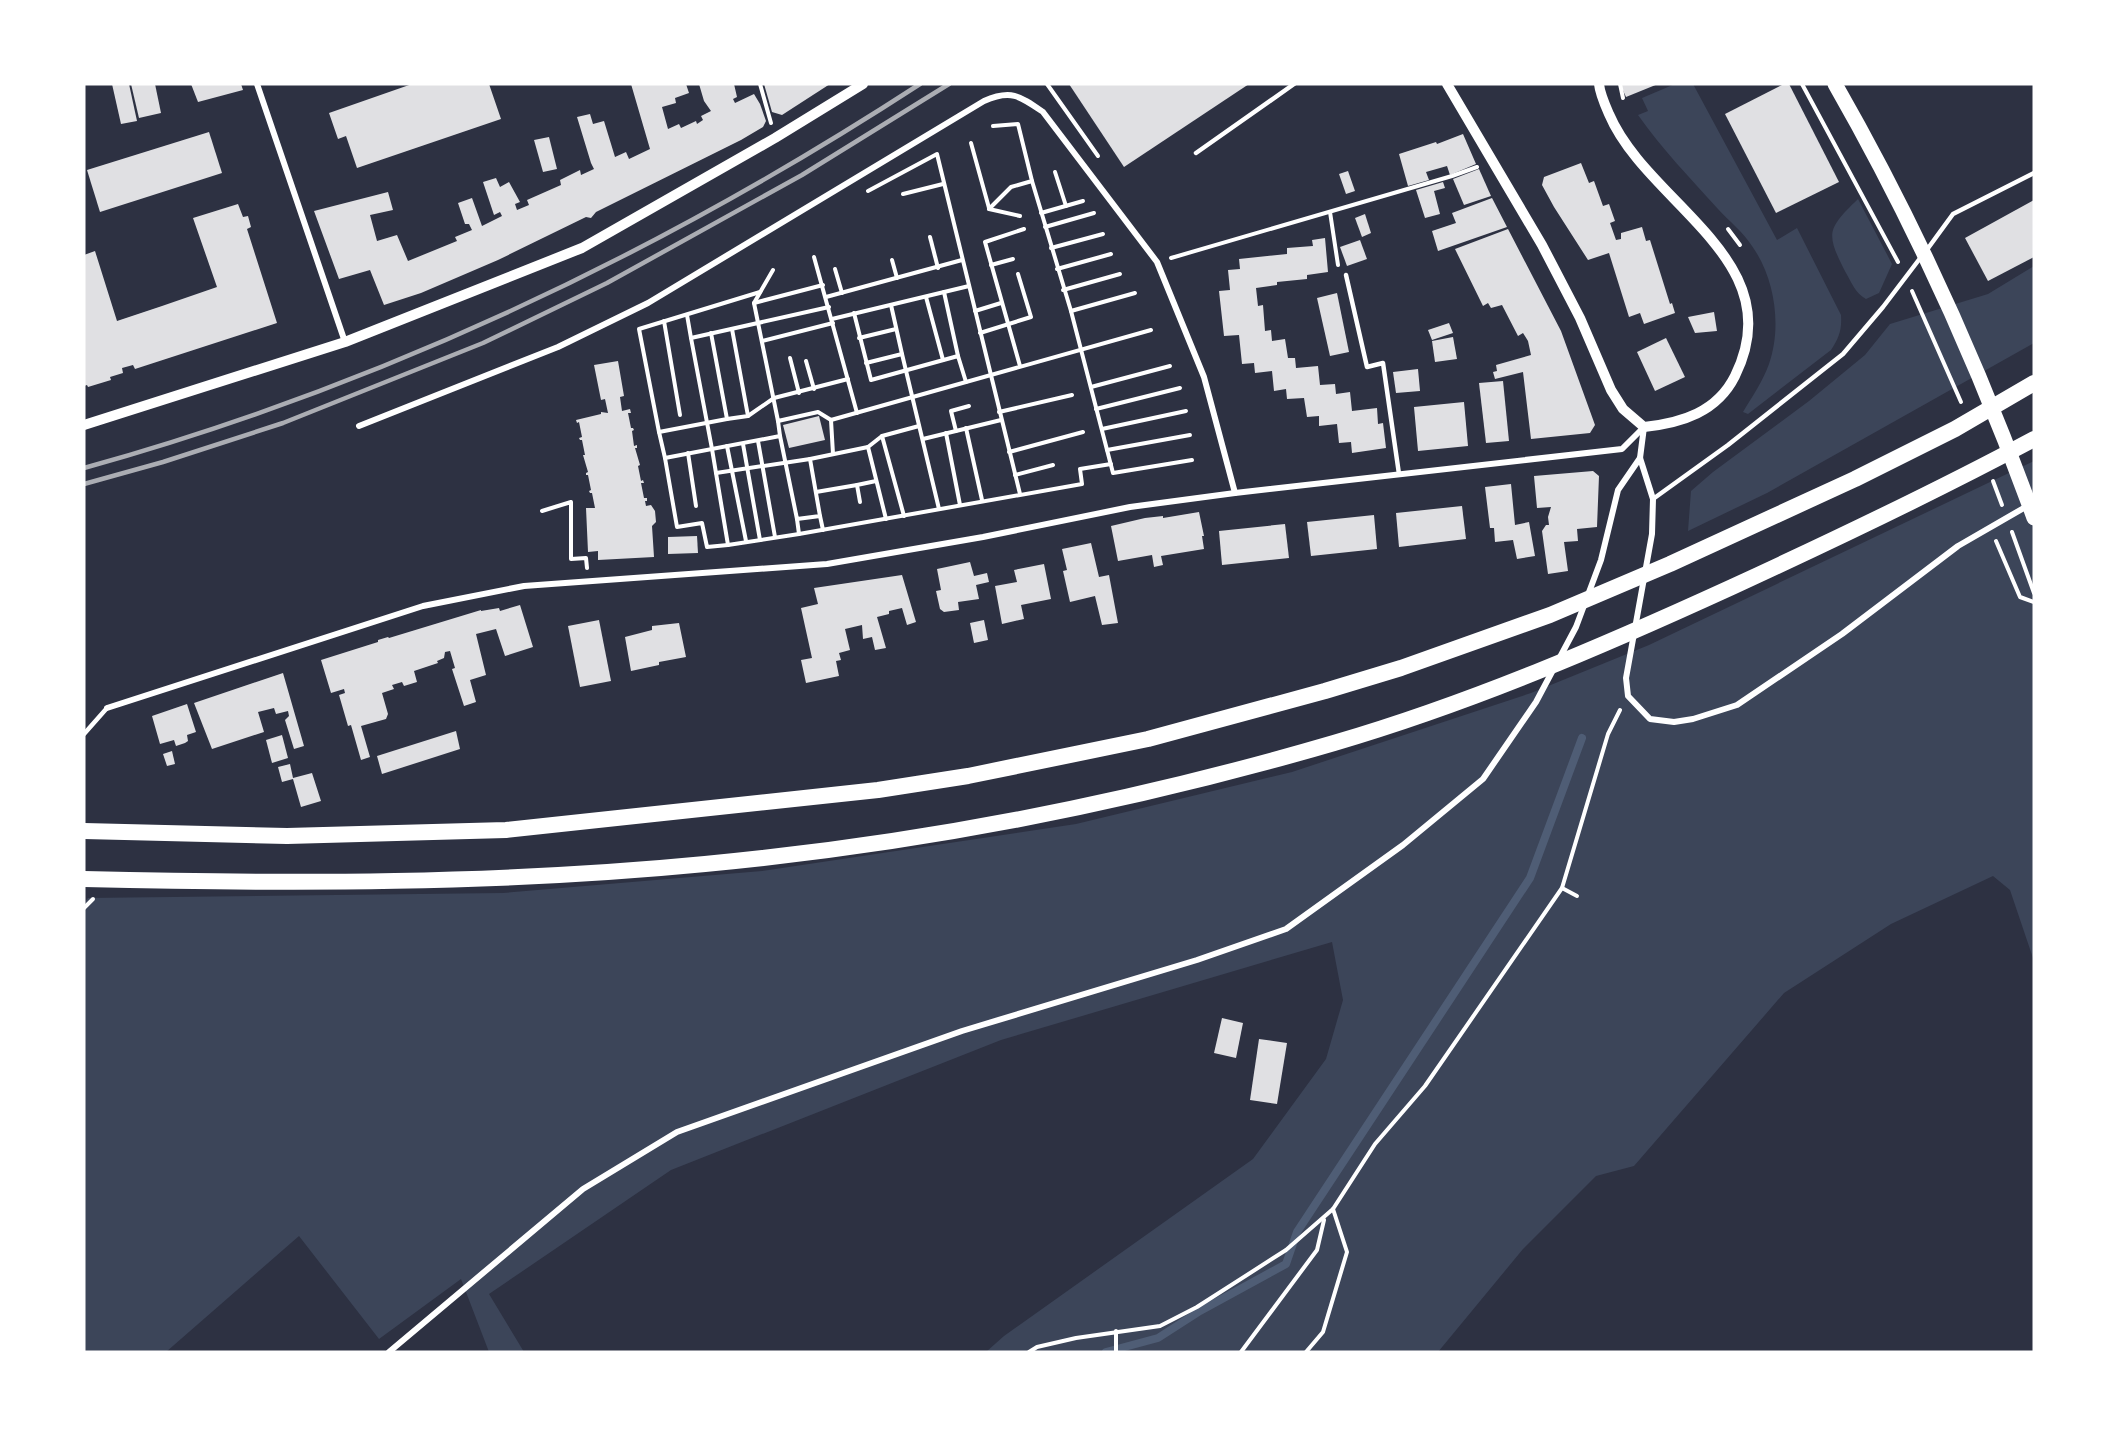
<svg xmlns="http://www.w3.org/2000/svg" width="2118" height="1436" font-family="Overpass,sans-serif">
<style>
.green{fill:#3c4559}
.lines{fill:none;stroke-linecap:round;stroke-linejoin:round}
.stream{stroke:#4f5d75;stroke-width:8}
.building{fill:#e0e0e3}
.path{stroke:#fff;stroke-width:4}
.service{stroke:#fff;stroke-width:4.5}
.minor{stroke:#fff;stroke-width:6}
.tertiary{stroke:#fff;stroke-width:10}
.primary{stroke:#fff;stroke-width:15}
.trunk{stroke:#fff;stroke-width:16}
.rail{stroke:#abadb3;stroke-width:4.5}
</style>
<rect width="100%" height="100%" fill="#2d3142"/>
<g class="green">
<path d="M1675,84H1693L1777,240L1797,228L1841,315C1842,330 1839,338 1831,350L1748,414L1743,412C1752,397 1763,381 1769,364C1782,327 1775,278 1752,246C1743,232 1729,221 1718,209C1690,178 1662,149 1638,115L1648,111L1642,98Z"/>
<path d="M1858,199L1892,264L1879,293L1866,299C1855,293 1852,283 1846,273C1826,234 1826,230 1858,199Z"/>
<polygon points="2034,266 2034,343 1767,493 1688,531 1691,491 1713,472 1809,401 1865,355 1890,324 1988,294"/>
<polygon points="2034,461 2034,961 2010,890 1993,876 1891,924 1784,993 1634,1166 1596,1176 1523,1249 1438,1352 986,1352 1004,1336 1253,1159 1326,1059 1343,1000 1332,942 1001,1040 671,1170 489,1294 524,1352 489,1352 461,1279 379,1339 299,1236 166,1352 84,1352 84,903 88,898 503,893 762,871 1076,824 1292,772 1531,693 1649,645"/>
</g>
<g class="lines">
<polyline class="stream" points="1106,1352 1158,1338 1200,1311 1286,1264 1297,1232 1530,878 1582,738"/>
</g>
<g class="building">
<polygon points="112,84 129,84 137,121 121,124"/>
<polygon points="131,84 155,84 161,113 139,118"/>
<polygon points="191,84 241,84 243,90 198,102"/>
<polygon points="412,84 489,84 501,119 357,168 346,136 338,139 329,113"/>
<polygon points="631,84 686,84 689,93 675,98 676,103 662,107 668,129 679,124 681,128 696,121 697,124 703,120 701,116 711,111 704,101 699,84 734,84 737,97 733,99 735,103 754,94 760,104 766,121 763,127 741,140 596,212 591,218 586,217 498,260 421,293 384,305 370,270 339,279 314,211 388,192 393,210 370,215 377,241 397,235 408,261 457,241 455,237 472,230 469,224 465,224 458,203 472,198 482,226 502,216 500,212 494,215 483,182 496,178 500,187 509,182 520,202 515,204 517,210 529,205 527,200 561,185 560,180 580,170 581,175 594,169 591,163 577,117 590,114 593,124 604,121 615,157 626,152 629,159 650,149"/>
<polygon points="764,84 830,84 782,115 772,112"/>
<polygon points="1069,84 1249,84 1124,167"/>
<polygon points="1620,84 1658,84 1626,97"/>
<polygon points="1784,84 1789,84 1839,182 1776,213 1725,114"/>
<polygon points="209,132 222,173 100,212 87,170"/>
<polygon points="1463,134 1476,164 1450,175 1447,166 1426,172 1429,180 1408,186 1399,154 1436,142 1437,144"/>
<polygon points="549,137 557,169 543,172 534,140"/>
<polygon points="1581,163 1589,183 1594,181 1603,206 1609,204 1615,221 1610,223 1616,240 1621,239 1621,233 1642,227 1646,241 1650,240 1670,304 1672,303 1675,313 1644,324 1640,313 1629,317 1609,253 1588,260 1554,207 1542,185 1544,177"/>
<polygon points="1479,169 1491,196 1464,205 1453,179"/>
<polygon points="1348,171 1355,191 1346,194 1339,174"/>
<polygon points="1443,182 1445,188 1434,191 1440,214 1425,218 1416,190"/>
<polygon points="1492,198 1507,227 1438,251 1432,231 1456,223 1452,213"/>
<polygon points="2034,200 2034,257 1988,281 1965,238"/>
<polygon points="238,204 243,217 248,216 251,227 247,229 277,323 135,369 133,365 122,368 123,373 110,377 111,380 88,387 87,385 84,386 84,255 95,251 117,321 162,306 217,287 193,218"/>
<polygon points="1365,214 1371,233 1362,237 1355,218"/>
<polygon points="1508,229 1561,331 1595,425 1590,433 1531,439 1523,372 1495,379 1493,372 1497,371 1496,365 1531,355 1528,341 1523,333 1518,336 1502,305 1491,308 1488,303 1483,306 1455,249"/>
<polygon points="1325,238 1328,272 1307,275 1307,279 1277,282 1277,285 1256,288 1258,306 1263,305 1265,331 1271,330 1272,341 1285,339 1288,358 1295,358 1296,368 1318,366 1320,385 1335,384 1336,394 1350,392 1352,411 1377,408 1378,424 1383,423 1386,448 1352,453 1351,442 1339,443 1337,424 1319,426 1319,416 1307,417 1304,398 1287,399 1286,389 1274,391 1272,371 1255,373 1254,363 1242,364 1239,335 1224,336 1219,291 1230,290 1228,270 1240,269 1239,259 1287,254 1287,248 1313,246 1312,240"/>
<polygon points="1360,240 1367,259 1347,266 1340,247"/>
<polygon points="1337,293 1349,352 1330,356 1317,298"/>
<polygon points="1714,312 1717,331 1695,333 1688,317"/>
<polygon points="1449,323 1453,333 1432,340 1428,330"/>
<polygon points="1453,337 1457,359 1435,362 1432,341"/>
<polygon points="1666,338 1685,377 1655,391 1637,352"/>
<polygon points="618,361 624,396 620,397 622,411 630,409 631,413 628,413 631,428 633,428 634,430 632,431 634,446 637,445 637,448 635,448 640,465 638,466 641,481 643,480 644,483 641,483 644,498 647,498 647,501 645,501 646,506 651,505 655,511 656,522 652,526 654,557 598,560 598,551 588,552 586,508 595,508 592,493 590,493 589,491 591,490 588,475 586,475 586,473 588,472 583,455 585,455 582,440 580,440 579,438 582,437 579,422 577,423 576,420 601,414 601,412 608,413 605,399 601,400 594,365"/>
<polygon points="1418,369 1420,391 1396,393 1393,372"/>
<polygon points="1503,381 1509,441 1486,443 1479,383"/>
<polygon points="1464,402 1468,446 1418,451 1414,407"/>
<polygon points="819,416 825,440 789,448 783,425"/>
<polygon points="1593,471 1599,476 1597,527 1577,529 1578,541 1564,542 1568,571 1548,574 1542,531 1546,525 1549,525 1548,517 1551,507 1537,508 1534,476"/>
<polygon points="1511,484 1515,525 1529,522 1535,556 1517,559 1513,540 1495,542 1494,528 1490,528 1485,487"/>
<polygon points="1462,506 1466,539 1399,547 1396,513"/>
<polygon points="1199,512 1204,536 1202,536 1204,549 1161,556 1163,565 1154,567 1152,555 1118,561 1111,526 1145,518 1163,516 1163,518"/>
<polygon points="1374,515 1377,549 1311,556 1307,522"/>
<polygon points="1285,524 1289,558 1222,565 1219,531"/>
<polygon points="697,536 698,553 668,554 668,537"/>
<polygon points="1091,543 1099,577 1109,575 1118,623 1102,625 1095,596 1070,602 1063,571 1067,570 1062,549"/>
<polygon points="970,562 974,576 987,573 989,582 976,585 979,599 958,602 959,610 944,612 940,609 936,591 941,590 937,569"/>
<polygon points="1044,564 1051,599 1021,605 1024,619 1002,624 995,586 1017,582 1014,570"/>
<polygon points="902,575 916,622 907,625 902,608 889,611 889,614 877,617 886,648 875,650 872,637 863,639 862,625 845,629 850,650 839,653 841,660 836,661 839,676 806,683 801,660 812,658 801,608 818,604 814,588"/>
<polygon points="520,605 533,647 505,656 496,629 476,634 486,675 470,680 476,702 464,706 452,669 455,668 450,651 445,652 444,658 437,661 438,663 414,671 417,682 404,686 402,682 392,685 394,689 382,693 388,714 386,719 361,726 370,757 361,760 351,725 348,726 339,695 345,693 344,689 331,693 321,660 378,642 378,640 388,637 389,638 481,610 481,611 499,608 500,611"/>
<polygon points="599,620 611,681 580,687 568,626"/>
<polygon points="984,620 988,640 974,643 970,623"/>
<polygon points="679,623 686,657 659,662 659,665 631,671 625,637 652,630 652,626"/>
<polygon points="283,673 304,746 294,749 285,720 289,716 288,711 276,714 274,708 258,712 264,732 212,749 194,703"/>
<polygon points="187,704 196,732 187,735 188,741 185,743 176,746 174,740 160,744 152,716"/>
<polygon points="456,731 460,749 382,774 377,756"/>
<polygon points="282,735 288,758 272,763 266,740"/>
<polygon points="172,751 175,764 167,766 163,754"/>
<polygon points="290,764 293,778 312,773 321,801 301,807 293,779 282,782 278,767"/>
<polygon points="1222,1018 1243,1023 1236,1058 1214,1053"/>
<polygon points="1259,1039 1287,1043 1277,1104 1250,1100"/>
</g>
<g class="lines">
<g class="path">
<polyline points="760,84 771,123"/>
<polyline points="1047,84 1098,156"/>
<polyline points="1620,84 1623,98"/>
<polyline points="1802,84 1898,262"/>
<polyline points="971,143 989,208"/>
<polyline points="1055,172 1066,206"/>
<polyline points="1032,181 1071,311 1113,473 1192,460"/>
<polyline points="868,191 937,154 1020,494"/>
<polyline points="903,194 943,184"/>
<polyline points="989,209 1011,187 1032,181 1018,124 993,126"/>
<polyline points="989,209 1020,216"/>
<polyline points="1330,212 1338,265"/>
<polyline points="1041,213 1083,201"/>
<polyline points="1045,227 1094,213"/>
<polyline points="1728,229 1740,245"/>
<polyline points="930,237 938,268"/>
<polyline points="1051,248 1103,234"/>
<polyline points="814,257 857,413"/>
<polyline points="1171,258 1452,176 1477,167"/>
<polyline points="892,260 897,278"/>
<polyline points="991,265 1013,259"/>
<polyline points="835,269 842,293"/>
<polyline points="1057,269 1111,254"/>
<polyline points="773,270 754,303 778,421 818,412 831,420 1151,330"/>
<polyline points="1063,290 1120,274"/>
<polyline points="1912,291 1961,402"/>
<polyline points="944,292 958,356"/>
<polyline points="826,297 962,260"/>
<polyline points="926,297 943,360"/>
<polyline points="754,303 823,285"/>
<polyline points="829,307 691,338 712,449 728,545 799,534 1082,484 1080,469 1111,464"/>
<polyline points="975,311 1001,303"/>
<polyline points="1071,311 1135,293"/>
<polyline points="854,313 871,380 958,356 966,382"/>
<polyline points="687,315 691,338"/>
<polyline points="832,319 969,286"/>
<polyline points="664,321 680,415"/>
<polyline points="980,333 1031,317 1018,274"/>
<polyline points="859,338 896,329"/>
<polyline points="762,341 833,323"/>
<polyline points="902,354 939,509"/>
<polyline points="790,358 799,393"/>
<polyline points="806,361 814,389"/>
<polyline points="866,363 902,354 891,305"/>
<polyline points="1020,366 985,242 1024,229"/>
<polyline points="1091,387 1170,366"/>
<polyline points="1096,409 1180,388"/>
<polyline points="999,412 1072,395"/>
<polyline points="748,416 774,398 848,379"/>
<polyline points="727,419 748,416 732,329"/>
<polyline points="831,420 833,454"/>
<polyline points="778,421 780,436"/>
<polyline points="966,428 982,500"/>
<polyline points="1102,429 1186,411"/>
<polyline points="956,431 951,411 969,406"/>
<polyline points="659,432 639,329 760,292"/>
<polyline points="946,433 960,505"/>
<polyline points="882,436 904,516"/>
<polyline points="923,439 1001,420"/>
<polyline points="758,441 775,537"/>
<polyline points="743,444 760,540"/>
<polyline points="727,446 746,541"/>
<polyline points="868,447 886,519"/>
<polyline points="1107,450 1190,435"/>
<polyline points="1009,452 1083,432"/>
<polyline points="688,453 696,506"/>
<polyline points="665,458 659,432 727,419 711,333"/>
<polyline points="716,473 810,459"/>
<polyline points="1015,475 1053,465"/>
<polyline points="1993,481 2002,505"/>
<polyline points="816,492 857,485"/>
<polyline points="860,502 857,485 876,481"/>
<polyline points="542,511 571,502 571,559 586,558 587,568"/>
<polyline points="820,516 823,530"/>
<polyline points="797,519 799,534"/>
<polyline points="2012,532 2034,593"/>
<polyline points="1996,541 2020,597 2034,602"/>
<polyline points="728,545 707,547 702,523 677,527 665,458 780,436 797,519 820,516 810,459 868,447 882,436 919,426"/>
<polyline points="1562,888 1577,896"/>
<polyline points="84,908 93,899"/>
<polyline points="1116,1331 1116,1352"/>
<polyline points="1029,1352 1037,1347 1076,1338 1160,1326 1197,1307 1286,1250 1333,1209 1375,1144 1425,1086 1562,888 1608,734 1620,710"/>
<polyline points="1241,1352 1317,1250 1324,1220"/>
<polyline points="1306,1352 1323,1332 1347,1252 1333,1209"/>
</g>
<g class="service">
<polyline points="1196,153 1294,84"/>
<polyline points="1926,251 1953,214 2034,173"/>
<polyline points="1346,275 1367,367 1383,363 1399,474"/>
<polyline points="1653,499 1728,445 1843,354 1883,307 1921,257"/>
<polyline points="84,734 107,708"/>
</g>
<g class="minor">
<polyline points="257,84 345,342"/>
<path d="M359,426L558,347L648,303L984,101C1011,89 1020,96 1043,112L1157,262L1204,377L1235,493"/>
<polyline points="1644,427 1640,458 1653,499 1652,534 1626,678 1628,696 1650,719 1674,722 1693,719 1737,705 1842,634 1958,546 2029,505"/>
<polyline points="1559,659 1576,627 1601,560 1618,490 1640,458"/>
<polyline points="107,708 423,606 524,586 827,564 983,537 1130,507 1235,493 1622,449 1644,427"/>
<polyline points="389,1352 583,1189 677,1132 962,1031 1197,960 1286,929 1403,845 1483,779 1536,702 1553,670"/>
</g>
<g class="tertiary">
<path d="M1447,84L1542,245L1580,318L1611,390L1623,409L1644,427C1682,423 1717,412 1735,376C1793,260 1647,204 1609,114C1605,105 1600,94 1599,84"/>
<polyline points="84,425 345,342 582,248 775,138 863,84"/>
</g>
<path class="primary" d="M1835,84C1914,222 1980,368 2034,518"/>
<g class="trunk">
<polyline points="84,831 287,836 506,830 878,790 968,776 1148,739 1325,691 1401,668 1550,615 1670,564 1855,479 1955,429 2034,383"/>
<path d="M84,879C291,884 499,884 705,864C918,844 1129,803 1334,743C1471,703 1603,646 1732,587C1834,540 1935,492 2034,439"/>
</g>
<g class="rail">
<path d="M84,468C383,385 660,253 920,84"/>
<polyline points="84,484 163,462 283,423 483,343 607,283 802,175 949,84"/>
</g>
</g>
<rect width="2118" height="1436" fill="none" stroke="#ffffff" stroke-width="171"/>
</svg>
